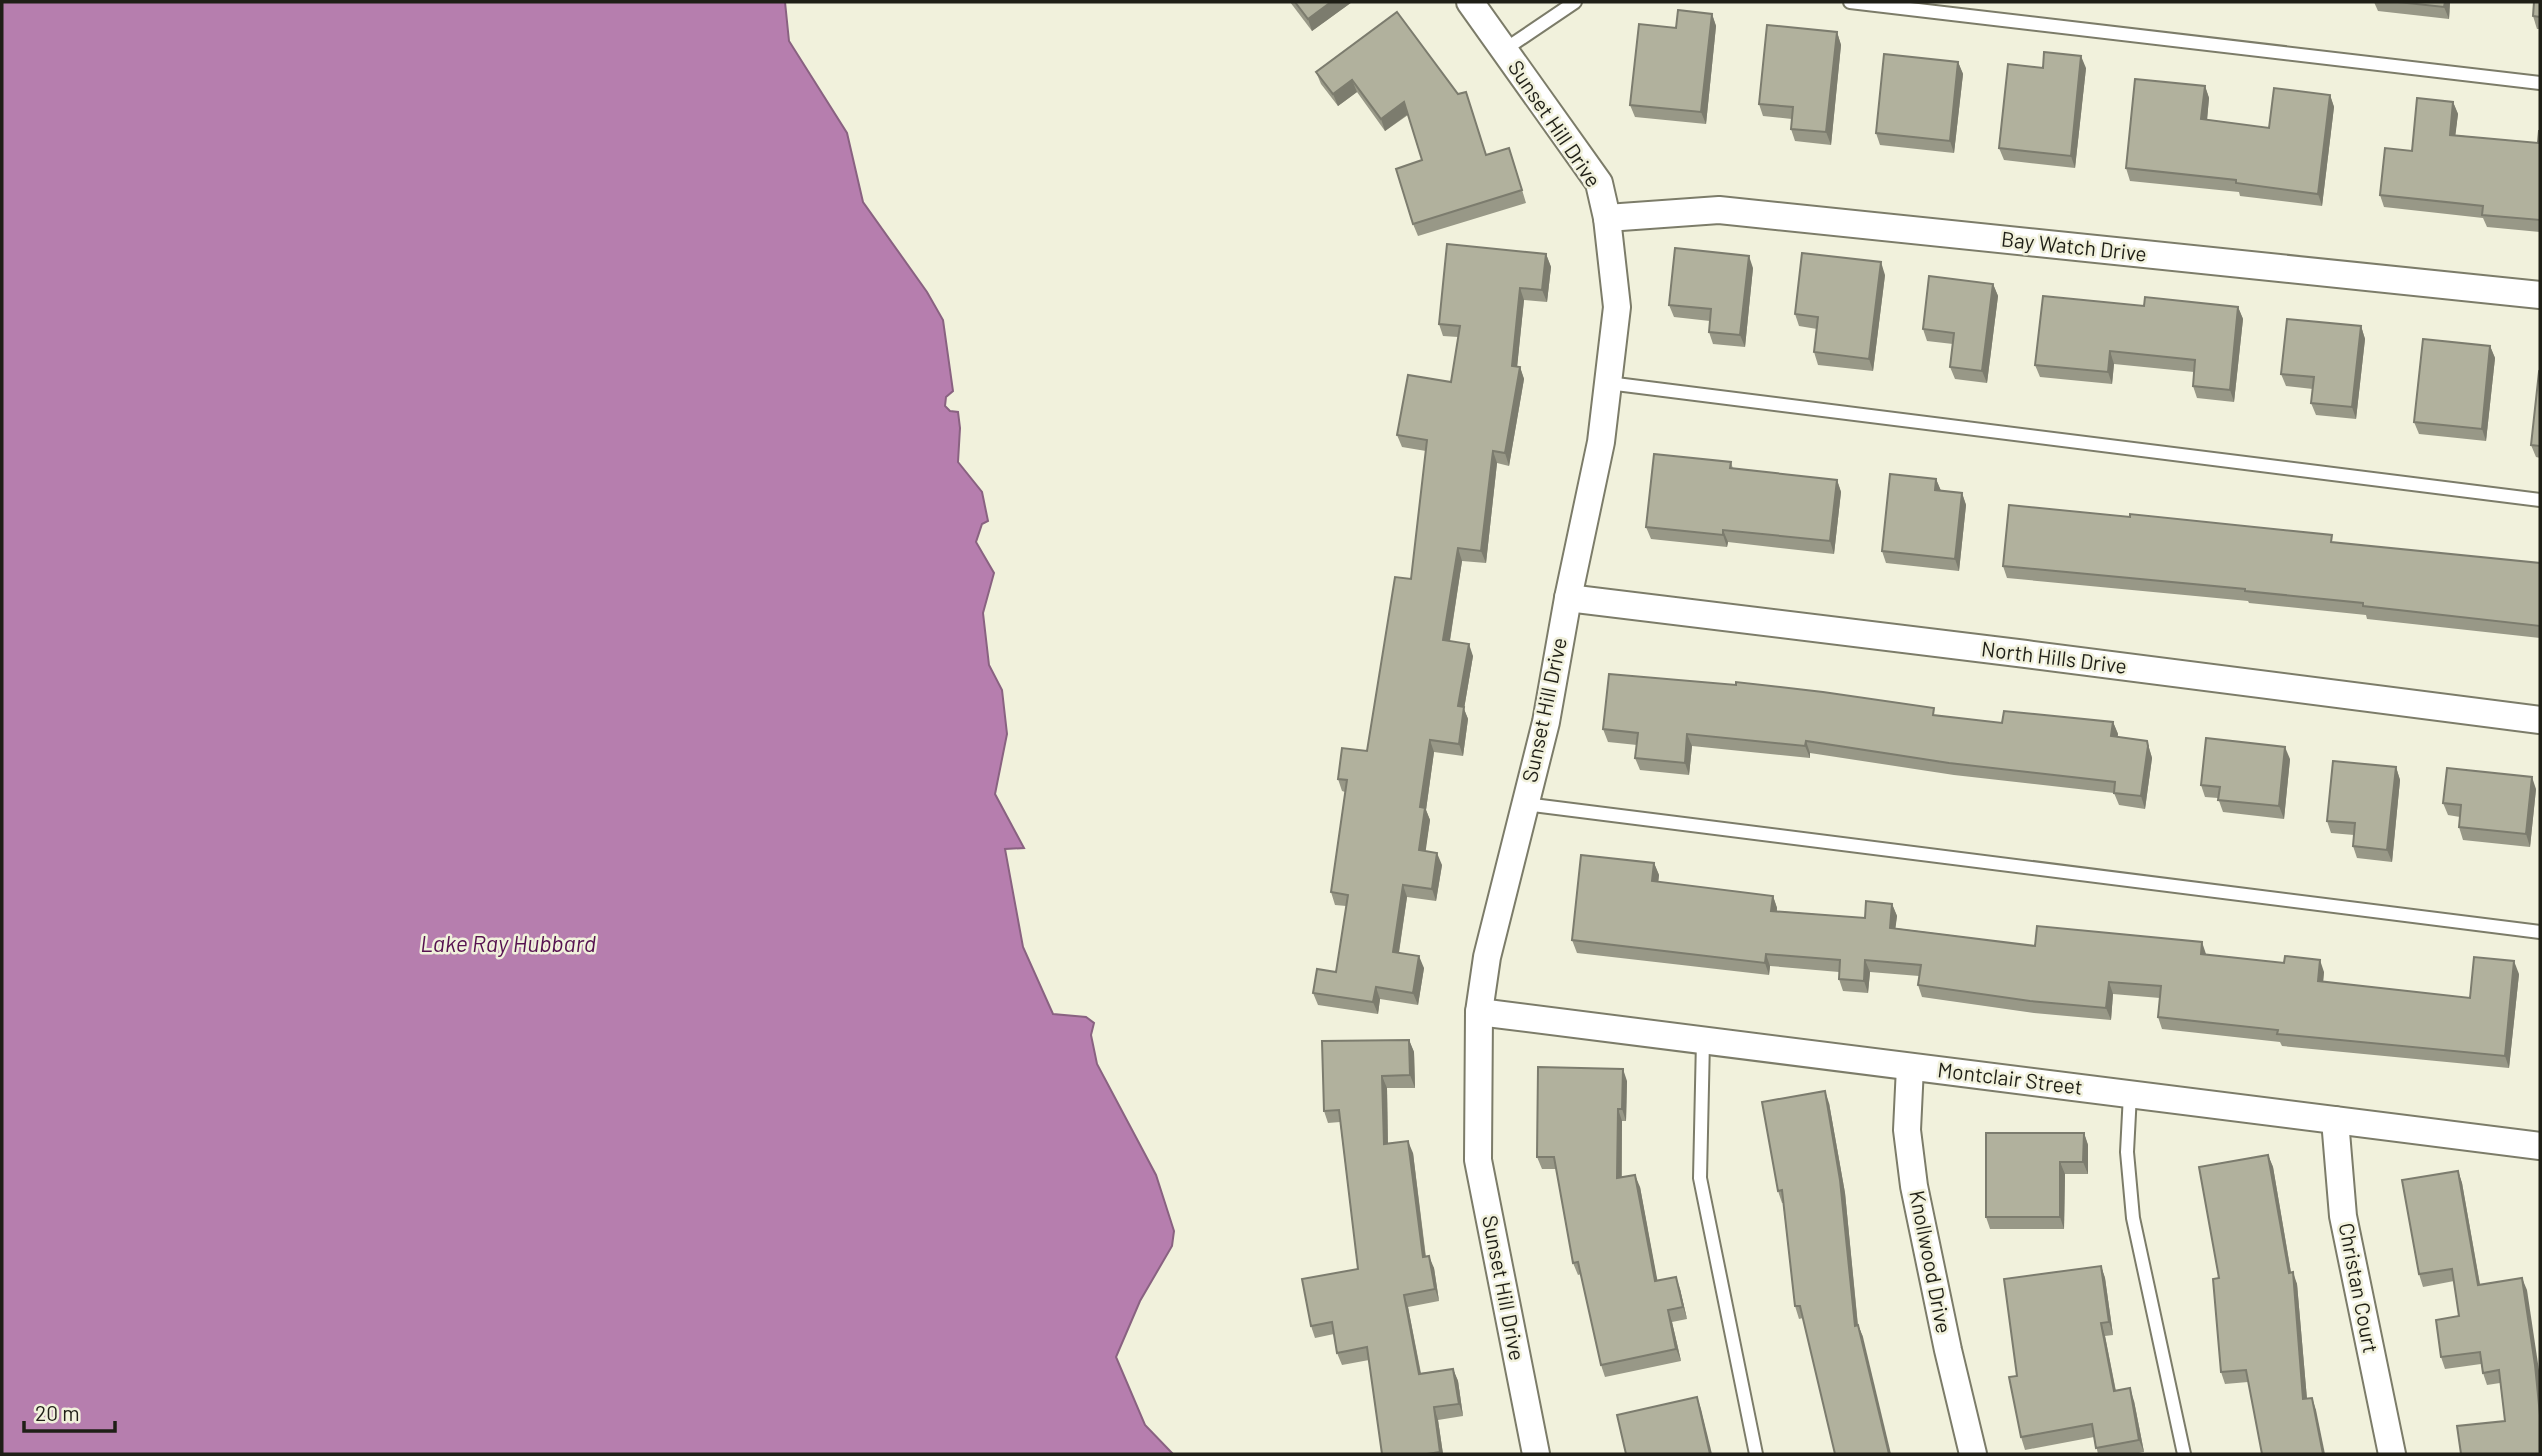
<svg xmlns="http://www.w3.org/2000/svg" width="2542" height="1456" font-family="Barlow,sans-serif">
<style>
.water{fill:#b67eae;stroke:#896281;stroke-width:2}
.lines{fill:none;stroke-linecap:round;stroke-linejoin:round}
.service-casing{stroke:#7c7c69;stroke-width:16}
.minor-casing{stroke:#7c7c69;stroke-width:30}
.service{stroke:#fff;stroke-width:12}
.minor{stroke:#fff;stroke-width:26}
.wall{fill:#989887}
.shaded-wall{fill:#7c7c6e}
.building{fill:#b1b19d;stroke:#7c7c6e;stroke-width:2}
.labels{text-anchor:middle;stroke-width:5;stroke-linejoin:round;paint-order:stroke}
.street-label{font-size:21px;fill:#1f1f17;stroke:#f1f1dc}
.water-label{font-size:23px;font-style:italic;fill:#561250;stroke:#f1f1dc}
</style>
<rect width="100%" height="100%" fill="#f1f1dc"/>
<polygon class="water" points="2,2 785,2 789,41 847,133 863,202 927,292 943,320 953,391 946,397 945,406 950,411 958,412 960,428 958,462 982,492 988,521 982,524 976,542 994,573 983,613 989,665 1002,690 1007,734 995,794 1024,848 1005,849 1023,947 1053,1014 1086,1017 1094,1023 1091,1035 1097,1064 1156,1175 1174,1231 1172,1246 1140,1301 1116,1357 1145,1425 1173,1454 2,1454"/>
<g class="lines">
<g class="service-casing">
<g id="service">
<polyline points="1850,2 2540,83"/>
<polyline points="1504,50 1575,2"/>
<polyline points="1608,383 2540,500"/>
<polyline points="1525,804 2540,932"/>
<polyline points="1703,1040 1700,1178 1756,1454"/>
<polyline points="2130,1094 2127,1152 2133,1218 2184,1454"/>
</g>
</g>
<g class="minor-casing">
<g id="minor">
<polyline points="1470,2 1599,183 1607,218 1617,307 1601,442 1568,598 1546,722 1487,957 1479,1012 1478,1160 1536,1454"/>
<polyline points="1607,218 1719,210 2540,295"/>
<polyline points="1568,598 2026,654 2540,720"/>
<polyline points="1479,1012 2540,1146"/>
<polyline points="1910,1067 1907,1130 1914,1186 1948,1350 1973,1454"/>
<polyline points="2335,1120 2343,1216 2392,1454"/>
</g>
</g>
<use href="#service" class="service"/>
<use href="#minor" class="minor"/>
</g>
<g class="wall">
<polygon points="1290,2 1352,2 1312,31"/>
<polygon points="2374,2 2450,2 2449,19 2378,11"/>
<polygon points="2540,2 2540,29 2537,29 2533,16"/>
<polygon points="1397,12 1487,155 1513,160 1526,203 1418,236 1413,224 1422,160 1408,115 1385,131 1357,92 1338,106 1321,84 1316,72"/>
<polygon points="1712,14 1716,26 1706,124 1635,117 1630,105 1676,28"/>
<polygon points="1837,32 1841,45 1831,145 1795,141 1791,129 1792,119 1763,116 1759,104"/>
<polygon points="1958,62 1963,74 1954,153 1880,145 1876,133"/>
<polygon points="2043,68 2086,68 2075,168 2004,160 1999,148"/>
<polygon points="2205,86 2209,98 2207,120 2269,128 2330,95 2334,107 2322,206 2240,196 2239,192 2130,181 2126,168"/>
<polygon points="2453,102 2458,114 2455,135 2538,143 2540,131 2540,232 2487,227 2483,218 2384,207 2380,195 2412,151"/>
<polygon points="1546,254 1551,267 1547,302 1524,300 1517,366 1520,367 1524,379 1509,466 1497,463 1486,563 1462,561 1450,641 1473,656 1464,709 1468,719 1463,756 1434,752 1426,810 1430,820 1425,851 1442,865 1436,901 1407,897 1399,953 1424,968 1418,1005 1380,999 1378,1014 1318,1005 1313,993 1336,972 1346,906 1335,905 1331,892 1345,792 1342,791 1338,779 1367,751 1411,579 1426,451 1402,447 1397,435 1451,382 1458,337 1443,336 1439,324"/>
<polygon points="1753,268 1745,347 1713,344 1709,332 1710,321 1674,317 1669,305"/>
<polygon points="1885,275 1873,371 1818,365 1814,352 1817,329 1799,326 1795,314"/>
<polygon points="1993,284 1998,296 1987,383 1955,379 1950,367 1953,344 1927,341 1923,329"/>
<polygon points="2144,306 2238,307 2243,319 2234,402 2197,398 2193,386 2194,372 2114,364 2112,384 2040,377 2035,365"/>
<polygon points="2361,326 2365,339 2356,419 2316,415 2311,403 2313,389 2286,386 2281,374"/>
<polygon points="2490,346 2495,358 2486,441 2419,434 2414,422"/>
<polygon points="2540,373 2540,458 2536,457 2531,445"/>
<polygon points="1731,462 1733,469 1837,480 1841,492 1834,554 1728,542 1727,547 1651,539 1646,527"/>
<polygon points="1936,479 1941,491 1962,493 1966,505 1959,571 1886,563 1882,551"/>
<polygon points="2334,543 2540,563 2540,638 2367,619 2366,615 2249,603 2248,601 2007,578 2003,566"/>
<polygon points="1937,716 2002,723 2113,722 2118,734 2117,737 2147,741 2152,758 2145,809 2119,805 2114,793 1954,775 1810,753 1810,758 1692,746 1689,775 1640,770 1635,758 1637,745 1608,742 1603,729"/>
<polygon points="2290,759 2284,819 2223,812 2218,798 2205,797 2201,785"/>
<polygon points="2396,767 2400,780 2392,862 2357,858 2353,846 2354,835 2331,833 2327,821"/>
<polygon points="2536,789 2530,847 2463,840 2459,827 2460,817 2448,815 2443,803"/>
<polygon points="1654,863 1659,875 1658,882 1773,896 1777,908 1777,911 1865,918 1892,904 1897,916 1895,928 2035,946 2206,955 2324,972 2323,982 2470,998 2519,974 2509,1068 2282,1046 2280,1042 2162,1029 2158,1017 2160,998 2113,994 2111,1020 2034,1013 1922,997 1918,985 1919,976 1870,972 1868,993 1843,991 1839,979 1839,972 1770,966 1769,975 1577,953 1572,940"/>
<polygon points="1409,1040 1414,1052 1415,1088 1387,1088 1388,1143 1413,1153 1426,1257 1434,1268 1439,1301 1408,1307 1421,1373 1453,1369 1458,1381 1463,1416 1438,1420 1443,1454 1382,1454 1369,1360 1342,1365 1337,1353 1334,1334 1315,1338 1311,1326 1358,1269 1340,1122 1328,1123 1324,1111"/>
<polygon points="1627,1081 1626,1121 1622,1121 1622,1177 1640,1187 1657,1281 1680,1289 1687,1319 1672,1322 1681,1361 1605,1377 1601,1365 1581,1274 1578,1275 1573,1263 1556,1169 1542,1169 1537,1157"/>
<polygon points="1829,1103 1845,1193 1858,1325 1863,1337 1803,1318 1799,1319 1795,1306 1783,1203 1782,1203 1778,1191"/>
<polygon points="2084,1133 2088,1145 2088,1174 2065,1174 2064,1229 1990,1229 1986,1217"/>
<polygon points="2268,1155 2273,1167 2291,1272 2297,1284 2307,1399 2316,1410 2248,1382 2225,1384 2221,1372"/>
<polygon points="2458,1171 2462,1183 2480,1284 2527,1290 2505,1421 2500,1383 2487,1385 2483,1373 2481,1364 2445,1369 2441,1357 2459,1316 2454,1281 2423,1287 2419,1274"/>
<polygon points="2101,1266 2105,1278 2113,1335 2105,1336 2116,1391 2134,1401 2144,1452 2134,1454 2098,1454 2094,1437 2025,1450 2021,1437 2017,1376"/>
</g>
<g class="shaded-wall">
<polygon points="1331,2 1352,2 1312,31 1308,19"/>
<polygon points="2445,2 2450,2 2449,19 2444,7"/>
<polygon points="1712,14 1716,26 1706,124 1701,112"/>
<polygon points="1837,32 1841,45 1831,145 1826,132"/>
<polygon points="2081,56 2086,68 2075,168 2071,156"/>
<polygon points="1958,62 1963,74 1954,153 1950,141"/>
<polygon points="1352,80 1357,92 1338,106 1333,94"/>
<polygon points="2205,86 2209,98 2206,131 2201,119"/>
<polygon points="2330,95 2334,107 2322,206 2318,194"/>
<polygon points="1404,102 1408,114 1385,131 1381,119"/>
<polygon points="2453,102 2458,114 2454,147 2450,135"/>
<polygon points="1546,254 1551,267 1547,302 1542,290"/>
<polygon points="1749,256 1753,268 1745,347 1740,335"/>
<polygon points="1881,262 1885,275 1873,371 1869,359"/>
<polygon points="1993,284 1998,296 1987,383 1982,371"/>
<polygon points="1520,288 1524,300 1516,378 1512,366"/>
<polygon points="2238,307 2243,319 2234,402 2230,390"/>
<polygon points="2361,326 2365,339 2356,419 2352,407"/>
<polygon points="2490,346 2495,358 2486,441 2482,429"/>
<polygon points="2110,351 2114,364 2112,384 2108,372"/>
<polygon points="1520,367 1524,379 1509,466 1505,453"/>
<polygon points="1493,451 1497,463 1486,563 1481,551"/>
<polygon points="1936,479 1941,491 1935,490"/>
<polygon points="1837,480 1841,492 1834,554 1830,541"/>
<polygon points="1962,493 1966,505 1959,571 1955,559"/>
<polygon points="1723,530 1728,542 1727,547 1723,535"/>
<polygon points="1458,548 1462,561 1448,652 1443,640"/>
<polygon points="1469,644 1473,656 1464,709 1468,719 1463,756 1459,744 1458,706"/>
<polygon points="2113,722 2118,734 2116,749 2111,736"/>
<polygon points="1687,734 1692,746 1689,775 1685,763"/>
<polygon points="1430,740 1434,752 1426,810 1430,820 1424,863 1419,850 1420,807"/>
<polygon points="1806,741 1810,753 1810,758 1805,746"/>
<polygon points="2147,741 2152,758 2145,809 2141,796"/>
<polygon points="2285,747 2290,759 2284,819 2279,806"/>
<polygon points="2396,767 2400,780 2392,862 2387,850"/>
<polygon points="2532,777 2536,789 2530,847 2526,834"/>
<polygon points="1437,853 1442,865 1436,901 1432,889"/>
<polygon points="1654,863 1659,875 1657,893 1652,881"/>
<polygon points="1403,885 1407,897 1397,964 1393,952"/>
<polygon points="1773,896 1777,908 1775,923 1771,911"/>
<polygon points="1892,904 1897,916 1894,940 1890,928"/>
<polygon points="2202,942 2206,954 2201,954"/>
<polygon points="1766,954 1770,966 1769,975 1765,963"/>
<polygon points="1419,956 1424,968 1418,1005 1413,993"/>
<polygon points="1865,960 1870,972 1868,993 1864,981"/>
<polygon points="2320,960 2324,972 2322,993 2318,981"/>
<polygon points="2514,961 2519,974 2509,1068 2505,1056"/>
<polygon points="2109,982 2113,994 2111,1020 2106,1008"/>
<polygon points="1376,987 1380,999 1378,1014 1373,1002"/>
<polygon points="1409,1040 1414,1052 1415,1088 1410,1075"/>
<polygon points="1623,1069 1627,1081 1626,1121 1622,1109"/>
<polygon points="1382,1076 1387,1088 1388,1156 1384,1144"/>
<polygon points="1825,1091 1829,1103 1845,1193 1859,1338 1855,1326"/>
<polygon points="1618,1109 1622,1121 1621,1190 1617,1178"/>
<polygon points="2084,1133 2088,1145 2088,1174 2083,1162"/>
<polygon points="1408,1141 1413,1153 1427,1269 1423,1257"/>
<polygon points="2268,1155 2273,1167 2293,1285 2289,1273"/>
<polygon points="2060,1162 2065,1174 2064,1229 2060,1217"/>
<polygon points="2458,1171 2462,1183 2482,1297 2478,1285"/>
<polygon points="1635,1175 1640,1187 1660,1294 1655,1281"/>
<polygon points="1429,1256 1434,1268 1439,1301 1435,1289"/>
<polygon points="2101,1266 2105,1278 2113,1335 2109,1322"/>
<polygon points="2293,1272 2297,1284 2308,1411 2303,1399"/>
<polygon points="1676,1277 1680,1289 1687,1319 1683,1307"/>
<polygon points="2522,1278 2527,1290 2540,1377 2540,1415"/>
<polygon points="1404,1295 1408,1307 1423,1386 1419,1374"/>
<polygon points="1668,1310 1672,1322 1681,1361 1676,1349"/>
<polygon points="2101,1323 2105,1336 2118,1403 2114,1391"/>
<polygon points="1858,1325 1863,1337 1891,1454 1889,1454"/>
<polygon points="1453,1369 1458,1381 1463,1416 1459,1404"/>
<polygon points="2130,1388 2134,1401 2144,1452 2139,1440"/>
<polygon points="1697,1397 1701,1409 1712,1454 1710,1454"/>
<polygon points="2312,1398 2316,1410 2325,1454 2323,1454"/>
<polygon points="1434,1407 1438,1420 1443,1454 1441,1454 1440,1452"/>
</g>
<g class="building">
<polygon points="1295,2 1331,2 1308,19"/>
<polygon points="2398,2 2445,2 2444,7"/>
<polygon points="2534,2 2540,2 2540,17 2533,16"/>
<polygon points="1678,10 1712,14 1701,112 1630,105 1639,24 1676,28"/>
<polygon points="1397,12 1458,94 1466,92 1486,155 1509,148 1522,190 1413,224 1396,169 1422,160 1404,102 1381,119 1352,80 1333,94 1316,72"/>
<polygon points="1767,25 1837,32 1826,132 1791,129 1793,107 1759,104"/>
<polygon points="2044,52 2081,56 2071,156 1999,148 2008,64 2043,68"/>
<polygon points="1884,54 1958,62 1950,141 1876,133"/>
<polygon points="2135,79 2205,86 2201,119 2269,128 2274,88 2330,95 2318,194 2236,183 2236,180 2126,168"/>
<polygon points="2417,98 2453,102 2450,135 2538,143 2539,131 2540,131 2540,220 2482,215 2483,206 2380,195 2385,148 2412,151"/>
<polygon points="1447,244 1546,254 1542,290 1520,288 1512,366 1520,367 1505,453 1493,451 1481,551 1458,548 1443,640 1469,644 1458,706 1464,707 1459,744 1430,740 1420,807 1425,808 1419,850 1437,853 1432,889 1403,885 1393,952 1419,956 1413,993 1376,987 1373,1002 1313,993 1317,969 1336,972 1348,895 1331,892 1347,780 1338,779 1342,748 1367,751 1395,577 1411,579 1427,440 1397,435 1408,375 1451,382 1460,326 1439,324"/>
<polygon points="1675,248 1749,256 1740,335 1709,332 1711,309 1669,305"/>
<polygon points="1802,253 1881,262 1869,359 1814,352 1818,317 1795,314"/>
<polygon points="1929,276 1993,284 1982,371 1950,367 1954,333 1923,329"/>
<polygon points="2043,296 2144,306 2145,297 2238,307 2230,390 2193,386 2195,360 2110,351 2108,372 2035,365"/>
<polygon points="2287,319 2361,326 2352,407 2311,403 2314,377 2281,374"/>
<polygon points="2423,339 2490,346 2482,429 2414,422"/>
<polygon points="2539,372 2540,373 2540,446 2531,445"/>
<polygon points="1654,454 1731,462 1730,468 1837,480 1830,541 1723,530 1723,535 1646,527"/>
<polygon points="1890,474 1936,479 1935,490 1962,493 1955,559 1882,551"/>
<polygon points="2009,505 2130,517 2130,514 2332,535 2331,542 2540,563 2540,626 2363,606 2363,603 2245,591 2245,589 2003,566"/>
<polygon points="1609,674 1736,685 1736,682 1823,692 1934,708 1933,715 2002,723 2004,711 2113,722 2111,736 2147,741 2148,746 2141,796 2114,793 2115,782 1949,763 1806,741 1805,746 1687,734 1685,763 1635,758 1638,733 1603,729"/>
<polygon points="2206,738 2285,747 2279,806 2218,800 2220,787 2201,785"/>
<polygon points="2333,761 2396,767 2387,850 2353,846 2355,823 2327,821"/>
<polygon points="2447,768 2532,777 2526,834 2459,827 2461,805 2443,803"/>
<polygon points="1581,855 1654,863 1652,881 1773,896 1771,911 1865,918 1866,901 1892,904 1890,928 2035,946 2037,926 2202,942 2201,954 2284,963 2285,956 2320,960 2318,981 2470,998 2474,957 2514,961 2505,1056 2277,1034 2278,1030 2158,1017 2161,986 2109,982 2106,1008 2030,1001 1918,985 1921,965 1865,960 1864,981 1839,979 1840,960 1766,954 1765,963 1572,940"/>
<polygon points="1409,1040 1410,1075 1382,1076 1384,1144 1408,1141 1423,1257 1429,1256 1435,1289 1404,1295 1419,1374 1453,1369 1459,1404 1434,1407 1440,1452 1427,1454 1382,1454 1367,1347 1337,1353 1332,1322 1311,1326 1302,1279 1358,1269 1339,1110 1324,1111 1322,1041"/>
<polygon points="1538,1067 1623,1069 1622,1109 1618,1109 1617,1178 1635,1175 1655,1281 1676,1277 1683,1307 1668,1310 1676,1349 1601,1365 1578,1262 1573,1263 1554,1157 1537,1157"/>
<polygon points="1825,1091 1840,1180 1855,1326 1858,1325 1889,1454 1835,1454 1800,1306 1795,1306 1782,1190 1778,1191 1762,1102"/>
<polygon points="1986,1133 2084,1133 2083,1162 2060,1162 2060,1217 1986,1217"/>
<polygon points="2268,1155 2289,1273 2293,1272 2303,1399 2312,1398 2323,1454 2262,1454 2246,1370 2221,1372 2213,1279 2219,1278 2199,1167"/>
<polygon points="2458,1171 2478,1285 2522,1278 2535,1365 2540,1415 2540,1454 2461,1454 2457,1426 2505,1421 2499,1370 2483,1373 2480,1352 2441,1357 2436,1320 2459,1316 2452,1269 2419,1274 2402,1180"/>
<polygon points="2101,1266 2109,1322 2101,1323 2114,1391 2130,1388 2139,1440 2096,1448 2092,1424 2021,1437 2009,1377 2017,1376 2004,1279"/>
<polygon points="1697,1397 1710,1454 1626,1454 1617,1415"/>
</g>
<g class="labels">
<g class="street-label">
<text transform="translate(1554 124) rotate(56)" y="7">Sunset Hill Drive</text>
<text transform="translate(2074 247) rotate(6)" y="7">Bay Watch Drive</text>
<text transform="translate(2054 658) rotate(7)" y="7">North Hills Drive</text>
<text transform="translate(1545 710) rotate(-78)" y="7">Sunset Hill Drive</text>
<text transform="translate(2010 1079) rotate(7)" y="7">Montclair Street</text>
<text transform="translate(1930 1262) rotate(79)" y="7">Knollwood Drive</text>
<text transform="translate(1503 1288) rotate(79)" y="7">Sunset Hill Drive</text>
<text transform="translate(2358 1288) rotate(79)" y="7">Christan Court</text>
</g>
<g class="water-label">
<text x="508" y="952">Lake Ray Hubbard</text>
</g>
</g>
<rect width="2542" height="1456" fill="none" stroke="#1f1f17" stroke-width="7"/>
<path d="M24 1421v10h91v-10" fill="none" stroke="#1f1f17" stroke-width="3.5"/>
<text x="35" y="1421" font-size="21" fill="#1f1f17" stroke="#f1f1dc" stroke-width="5" paint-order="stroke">20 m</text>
</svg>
